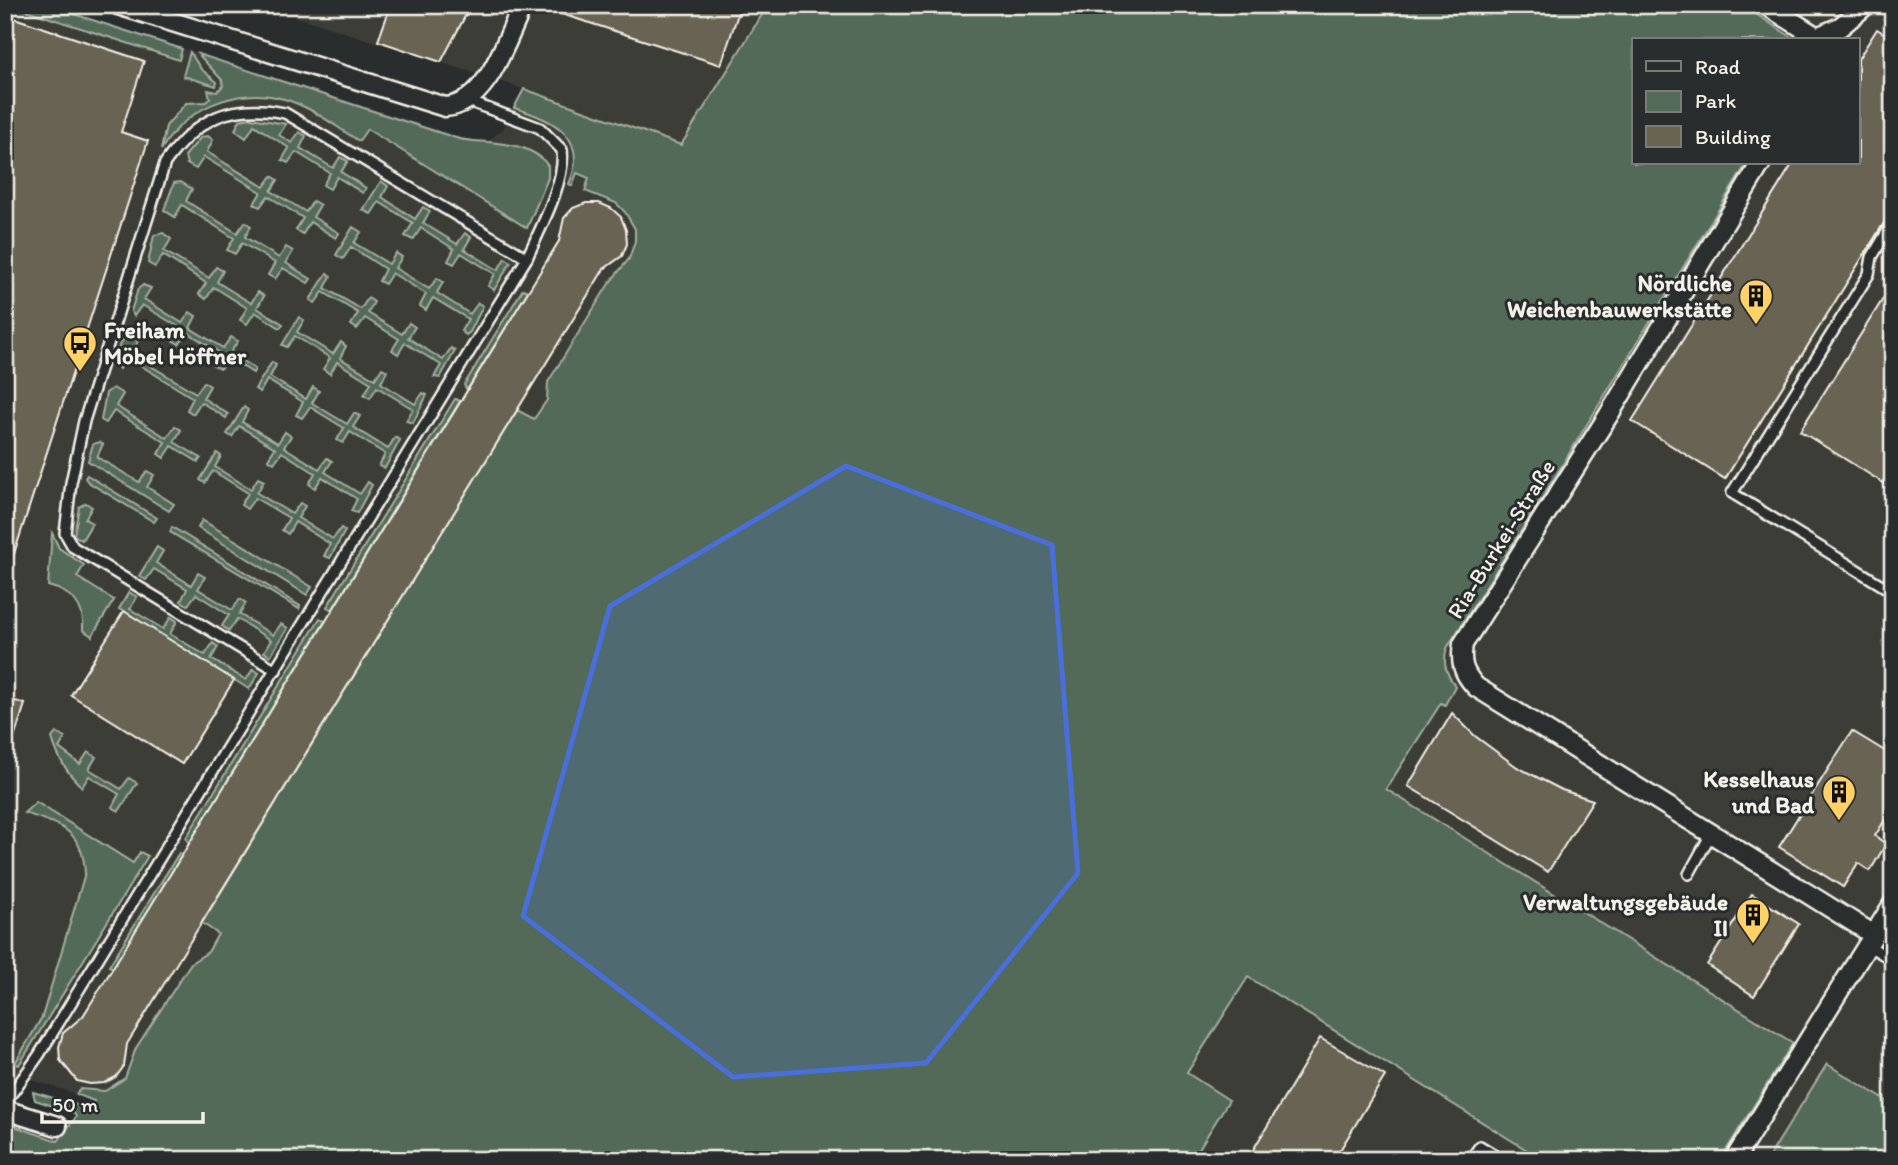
<svg xmlns="http://www.w3.org/2000/svg" width="1898" height="1165" font-family="Itim,sans-serif">
<style>
.built{fill:#3d3d39}
.green{fill:#536b59;stroke:#a4aea0;stroke-width:2}
.building{fill:#696352;stroke:#f4f1e8;stroke-width:2}
.lines{fill:none;stroke-linecap:round;stroke-linejoin:round}
.service-casing{stroke:#f4f1e8;stroke-width:14}
.minor-casing{stroke:#f4f1e8;stroke-width:23}
.service{stroke:#2a2d2e;stroke-width:9}
.minor{stroke:#2a2d2e;stroke-width:18}
.marked{fill:#486fdb;fill-opacity:0.2;stroke:#486fdb;stroke-width:5;stroke-linejoin:round}
.labels{text-anchor:middle;stroke-width:6;stroke-linejoin:round;paint-order:stroke}
.poi-label{font-size:23px;font-weight:bold;fill:#f4f1e8;stroke:#2a2d2e;text-anchor:end}
.street-label{font-size:23px;fill:#f4f1e8;stroke:#2a2d2e}
</style>
<rect width="100%" height="100%" fill="#2a2d2e"/>
<filter id="ink" filterUnits="userSpaceOnUse"><feTurbulence type="fractalNoise" baseFrequency=".0143" numOctaves="2"/><feDisplacementMap in="SourceGraphic" scale="14" xChannelSelector="R" yChannelSelector="G"/><feConvolveMatrix kernelMatrix="1 2 1 2 8 2 1 2 1" color-interpolation-filters="sRGB"/></filter>
<g filter="url(#ink)">
<g class="built">
<polygon points="5,5 46,5 476,142 488,141 503,129 524,89 259,5 768,5 681,145 716,158 122,1109 5,1071"/>
<polygon points="1825,5 1893,5 1893,1105 1827,1064 1767,1160 1720,1160 1792,1043 1386,789 1441,703 1389,669 1702,163 1858,163 1858,40 1777,40"/>
<polygon points="1248,977 1543,1160 1192,1160 1229,1100 1187,1074"/>
</g>
<g class="green">
<polygon points="10,5 46,5 182,49 179,60"/>
<path d="M768,5H1742L1793,38L1795,40H1634V163H1747L1542,498L1447,648C1442,663 1446,673 1455,686L1445,705L1441,703L1386,789L1793,1043L1720,1160H1543L1248,977L1187,1073L1229,1100L1192,1160H5L8,1124L58,1141L76,1117L74,1113L35,1100L33,1092L90,1109L94,1101L76,1094L80,1089L105,1091L125,1078L136,1048L191,963L208,952L218,934L202,923L517,410L534,419L547,400L548,382L610,282L629,259L635,241V229L625,212L616,203L585,191L589,178L577,173L572,186L569,184C590,136 552,119 514,108L524,89L681,145Z"/>
<polygon points="190,52 201,69 217,82 216,86 183,76"/>
<path d="M198,54L459,139C486,144 531,139 548,166V178L527,228L367,129L359,141C339,129 320,113 298,104C247,82 189,103 161,150L166,126L186,103L206,102L210,98L208,90L217,92L223,86L222,80Z"/>
<polygon points="251,118 286,124 279,135 292,143 299,132 306,136 300,148 333,168 340,157 348,161 341,172 366,188 363,193 337,177 330,189 323,185 330,173 296,152 288,163 282,160 289,148 254,125 246,138 235,130 240,120"/>
<polygon points="208,136 213,140 207,152 264,187 272,176 278,180 271,191 306,212 313,201 320,205 313,217 339,233 336,238 310,222 303,234 296,230 303,218 268,196 260,207 254,204 261,192 204,157 196,169 187,164 185,156 201,137"/>
<polygon points="381,181 388,186 382,197 415,219 423,207 430,211 423,223 457,244 465,233 471,237 464,249 498,270 505,258 511,262 494,290 488,286 495,274 461,253 454,264 448,261 454,249 421,228 413,240 405,236 413,223 379,202 371,214 363,210"/>
<polygon points="181,182 192,189 186,201 237,233 245,222 251,226 245,237 279,258 286,247 293,251 286,263 311,279 308,283 283,268 275,279 268,275 275,263 242,243 235,254 227,250 234,238 182,205 175,217 164,210 174,183"/>
<polygon points="353,227 361,232 354,243 389,264 396,253 402,257 395,268 429,289 437,278 443,282 437,293 470,314 478,303 483,306 470,332 466,335 461,331 468,319 433,298 426,310 420,306 426,294 392,273 385,284 379,281 385,269 351,247 343,259 336,255"/>
<polygon points="163,233 171,239 164,251 209,278 216,267 223,271 217,282 251,303 258,292 264,296 257,308 283,324 280,328 255,312 247,324 240,320 247,308 214,287 206,299 199,294 206,283 163,255 155,267 148,263 154,235"/>
<polygon points="327,273 331,276 325,288 361,309 368,298 374,302 368,313 402,334 409,323 415,327 408,338 443,360 451,348 455,351 440,378 434,377 441,365 405,343 398,354 392,350 399,339 365,318 357,329 351,325 358,313 323,292 315,303 310,300"/>
<polygon points="143,285 151,288 144,299 182,323 190,312 196,316 190,328 223,348 231,337 238,341 230,353 255,369 253,373 228,357 220,369 213,365 220,353 187,332 179,344 172,340 179,327 142,305 134,316 131,311 138,289"/>
<polygon points="523,289 528,291 467,390 464,385"/>
<polygon points="299,317 304,320 297,332 333,354 341,342 346,346 340,358 375,379 382,368 387,371 381,383 415,404 423,393 427,395 413,423 406,421 413,409 377,387 370,398 364,395 371,383 337,362 330,374 323,369 330,358 295,336 287,347 282,345"/>
<polygon points="128,335 138,341 131,354 196,393 204,382 210,386 203,398 228,414 226,418 201,402 193,414 187,410 193,398 127,357 119,369 114,362 120,343"/>
<polygon points="272,362 276,365 270,377 306,399 313,387 319,391 312,403 347,424 354,413 360,416 353,427 388,449 395,437 400,440 385,468 379,466 385,454 350,432 343,443 337,440 344,428 310,407 302,418 296,415 303,402 267,380 260,392 255,389"/>
<polygon points="113,388 123,394 116,406 167,438 175,426 181,430 174,442 201,458 198,462 172,446 164,458 158,454 165,442 114,411 106,423 101,420 106,393"/>
<polygon points="455,399 460,401 332,610 327,607"/>
<polygon points="244,407 248,410 242,422 278,443 285,432 291,436 284,447 319,469 327,458 332,461 325,472 360,494 368,482 372,485 357,513 351,511 357,499 322,477 315,488 309,484 315,473 282,452 274,463 268,459 275,448 239,426 232,437 227,434"/>
<polygon points="100,442 103,444 97,457 139,482 147,471 154,475 147,487 174,504 169,511 88,461 93,444"/>
<polygon points="217,453 221,456 215,467 251,489 258,478 264,481 257,493 292,514 300,503 305,506 298,518 333,539 341,528 345,531 330,558 324,556 330,544 295,522 288,534 282,530 289,518 255,498 247,509 241,505 248,493 213,471 205,483 200,480"/>
<polygon points="87,475 157,518 154,522 88,482 85,478"/>
<polygon points="86,503 92,507 85,519 92,523 82,540 74,535 79,507"/>
<polygon points="202,520 312,587 307,595 198,528"/>
<polygon points="172,527 300,606 299,609 170,532"/>
<path d="M52,533L59,548L84,565L77,577L114,600L92,636L83,630C85,605 72,592 48,586Z"/>
<polygon points="157,547 163,551 156,563 191,585 198,573 205,577 198,589 232,610 240,599 246,603 239,614 273,635 281,624 288,628 270,656 264,652 271,640 237,619 229,631 222,626 229,615 196,594 188,605 181,601 187,589 154,569 146,580 139,576"/>
<polygon points="129,592 137,597 130,609 163,629 171,617 177,621 170,634 205,655 213,643 218,647 211,659 246,680 253,669 259,673 249,689 119,609"/>
<polygon points="320,618 325,621 189,844 186,838"/>
<path d="M56,733L65,738L59,748L80,764L88,752L96,757L89,769L121,789L129,778L137,783L119,811L112,807L119,794L89,776L82,787C66,772 58,758 52,738Z"/>
<path d="M36,802L133,863L140,852L148,856L19,1065L15,1063L42,1017L85,873C83,830 61,825 24,813Z"/>
<polygon points="179,853 182,855 113,968 109,966"/>
<polygon points="1827,1064 1893,1105 1893,1160 1767,1160"/>
</g>
<g class="building">
<polygon points="391,5 415,11 418,5 471,5 441,62 378,41"/>
<polygon points="547,5 741,5 721,65 546,9"/>
<polygon points="5,15 144,61 121,132 148,141 9,569 5,569"/>
<polygon points="1877,29 1893,39 1893,215 1887,218 1725,479 1632,421 1793,163 1858,163 1858,59"/>
<polygon points="586,203 599,203 611,208 621,217 626,230 627,244 622,256 604,269 127,1044 124,1066 116,1077 104,1083 90,1084 77,1081 60,1060 59,1047 63,1033 83,1016 109,974 559,241 564,218 573,208"/>
<polygon points="1893,283 1893,489 1800,431"/>
<polygon points="124,611 234,680 182,764 71,695"/>
<polygon points="5,698 25,704 9,754 5,754"/>
<polygon points="1452,713 1475,736 1517,767 1562,790 1593,800 1548,872 1408,786"/>
<polygon points="1852,731 1893,756 1893,807 1875,836 1886,844 1870,871 1858,863 1843,887 1779,847"/>
<polygon points="1752,894 1799,924 1754,996 1707,965"/>
<polygon points="1320,1038 1385,1076 1334,1160 1247,1160"/>
</g>
<g class="lines">
<g class="service-casing">
<g id="service">
<polyline points="1893,222 1872,257 1869,274 1732,493 1893,592"/>
<path d="M276,670L73,547L65,533L71,483L84,421L165,163C197,118 231,102 285,113L527,258"/>
<polyline points="1689,874 1711,834"/>
<polyline points="1867,945 1893,960"/>
<path d="M5,1103L39,1055L527,258C540,229 566,181 562,150L540,128L468,101"/>
<polyline points="1470,1160 1480,1146 1503,1160"/>
</g>
</g>
<g class="minor-casing">
<g id="minor">
<path d="M118,5L445,107C488,105 506,39 523,5"/>
<polyline points="1766,5 1817,37"/>
<polyline points="1817,37 1840,27 1866,5"/>
<path d="M1761,163L1608,416L1463,644C1460,663 1463,673 1476,687L1874,935"/>
<polyline points="5,1110 57,1126"/>
<polyline points="1734,1160 1893,904"/>
</g>
</g>
<use href="#service" class="service"/>
<use href="#minor" class="minor"/>
</g>
</g>
<path class="marked" d="M846,466L1052,545L1078,873L926,1063L733,1077L523,916L610,606Z"/>
<defs>
<g id="building-pin" transform="scale(1.75)"><path d="M0 17L-7.5 6A9.5 9.5 0 1 1 7.5 6Z" fill="#ffd166" stroke="#2a2d2e"/><path d="M-4-6H4V6H1V3H-1V6H-4ZM-2.5-4.3h1.7v1.8h-1.7ZM.8-4.3h1.7v1.8H.8ZM-2.5-1h1.7V.8h-1.7ZM.8-1h1.7V.8H.8Z" fill="#111"/></g>
<g id="bus-pin" transform="scale(1.75)"><path d="M0 17L-7.5 6A9.5 9.5 0 1 1 7.5 6Z" fill="#ffd166" stroke="#2a2d2e"/><path d="M-5-6H5V4H4V6H2V4H-2V6H-4V4H-5ZM-3.5-4V0h7V-4ZM-3.5 1.2v1.5H-2V1.2ZM2 1.2v1.5H3.5V1.2Z" fill="#111"/></g>
</defs>
<g fill-rule="evenodd">
<use href="#building-pin" x="1756" y="296"/>
<use href="#bus-pin" x="80" y="343"/>
<use href="#building-pin" x="1839" y="792"/>
<use href="#building-pin" x="1753" y="915"/>
</g>
<g class="labels">
<g class="poi-label">
<text x="1732" y="291">Nördliche<tspan x="1732" dy="26">Weichenbauwerkstätte</tspan></text>
<text x="104" y="338" text-anchor="start">Freiham<tspan x="104" dy="26">Möbel Höffner</tspan></text>
<text x="1814" y="787">Kesselhaus<tspan x="1814" dy="26">und Bad</tspan></text>
<text x="1728" y="910">Verwaltungsgebäude<tspan x="1728" dy="26">II</tspan></text>
</g>
<g class="street-label">
<text transform="translate(1501 539) rotate(-58)" y="8">Ria-Burkei-Straße</text>
</g>
</g>
<rect width="1898" height="1165" fill="none" stroke="#2a2d2e" stroke-width="28"/>
<rect x="14" y="14" width="1870" height="1137" fill="none" stroke="#f4f1e8" stroke-width="2.5" filter="url(#ink)"/>
<rect x="1632" y="38" width="228" height="126" fill="#2a2d2e" stroke="#7b7b78" stroke-width="2"/>
<rect x="1646" y="61" width="35" height="10" fill="#2a2d2e" stroke="#7b7b78" stroke-width="2"/>
<text x="1695" y="74" font-size="21" fill="#f4f1e8">Road</text>
<rect x="1646" y="91" width="35" height="21" fill="#536b59" stroke="#7b7b78" stroke-width="2"/>
<text x="1695" y="108" font-size="21" fill="#f4f1e8">Park</text>
<rect x="1646" y="126" width="35" height="21" fill="#696352" stroke="#7b7b78" stroke-width="2"/>
<text x="1695" y="144" font-size="21" fill="#f4f1e8">Building</text>
<path d="M42 1112v10h161v-10" fill="none" stroke="#f4f1e8" stroke-width="3.5"/>
<text x="52" y="1112" font-size="21" fill="#f4f1e8" stroke="#2a2d2e" stroke-width="5" paint-order="stroke">50 m</text>
</svg>
